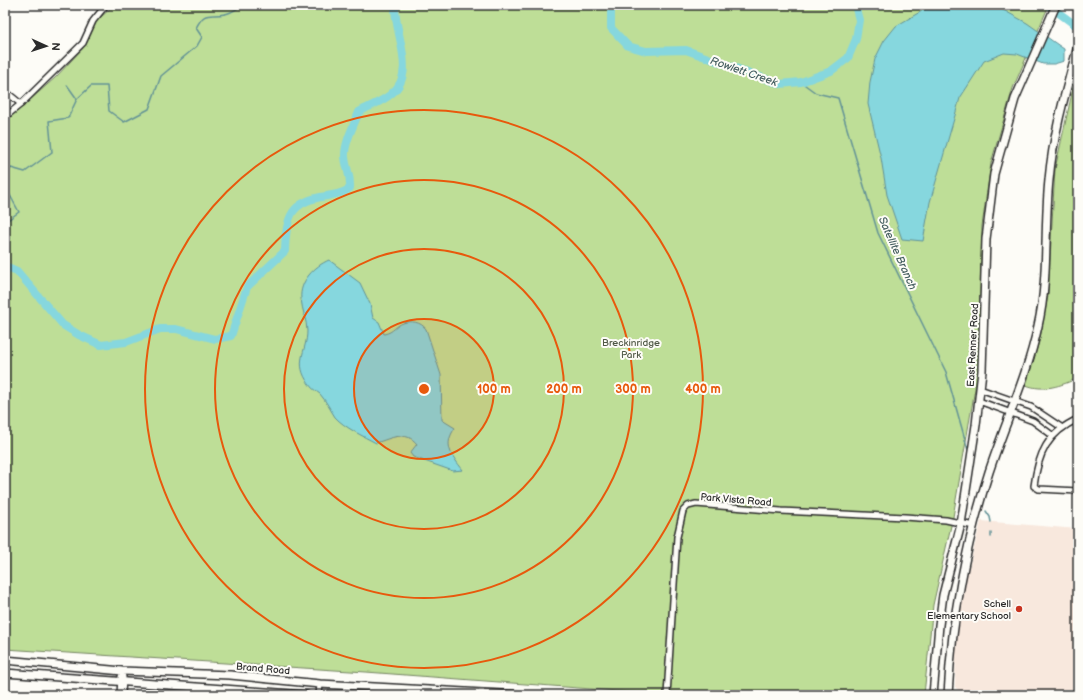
<svg xmlns="http://www.w3.org/2000/svg" width="1083" height="700" font-family="'Balsamiq Sans',sans-serif">
<style>
.built{fill:#f8e8dd}
.green{fill:#bede97;stroke:#748461}
.water{fill:#86d7de;stroke:#629296}
.lines{fill:none;stroke-linecap:round;stroke-linejoin:round}
.stream{stroke:#629296;stroke-width:1.5}
.river{stroke:#86d7de;stroke-width:8}
.street-casing{stroke:#2b2b2b;stroke-width:8}
.secondary-casing{stroke:#2b2b2b;stroke-width:10}
.street{stroke:#fdfcf7;stroke-width:5}
.secondary{stroke:#fdfcf7;stroke-width:7}
.ring{fill:none;stroke:#e8590c;stroke-width:2}
.poi-dot{fill:#c8321e;stroke:#fdfcf7;stroke-width:1.5}
.labels{text-anchor:middle;stroke-width:4;stroke-linejoin:round;paint-order:stroke}
.park-label{font-size:10px;fill:#505846;stroke:#fdfcf7}
.street-label{font-size:10px;fill:#2b2b2b;stroke:#fdfcf7}
.poi-label{font-size:10px;fill:#2b2b2b;stroke:#fdfcf7;text-anchor:end}
.water-label{font-size:11px;font-style:italic;fill:#465f61;stroke:#fdfcf7}
.centre{fill:#e8590c;stroke:#fdfcf7;stroke-width:2}
.ring-label{font-size:12px;text-anchor:middle;font-weight:bold;fill:#e8590c;stroke:#fdfcf7;stroke-width:4;stroke-linejoin:round;paint-order:stroke}
</style>
<rect width="100%" height="100%" fill="#fdfcf7"/>
<filter id="ink" filterUnits="userSpaceOnUse"><feTurbulence type="fractalNoise" baseFrequency=".025" numOctaves="2"/><feDisplacementMap in="SourceGraphic" scale="8" xChannelSelector="R" yChannelSelector="G"/><feConvolveMatrix kernelMatrix="1 2 1 2 8 2 1 2 1" color-interpolation-filters="sRGB"/></filter>
<g filter="url(#ink)">
<polygon class="built" points="981,521 1078,529 1077,690 1004,695 963,695 955,687 956,637 965,582"/>
<g class="green">
<polygon points="122,5 1049,5 1013,88 991,163 982,226 978,371 953,517 933,605 924,695 671,695 366,672 5,649 5,122 56,77 84,47 93,24 111,8"/>
<path d="M1078,66V378C1061,386 1043,392 1026,385L1040,338L1048,295L1055,169Z"/>
</g>
<g class="water">
<polygon points="932,5 994,5 1027,23 1061,47 1064,49 1064,61 1054,64 1043,64 1017,54 1004,53 984,61 960,98 930,202 923,241 902,239 887,195 881,158 868,104 870,82 875,59 884,41 896,26"/>
<path d="M329,260L360,283L370,304L373,318L379,322L384,334C394,332 395,326 403,323C411,320 421,322 426,329L441,375L442,420L455,428C443,445 451,455 463,470L453,471L413,457L410,453L417,444C406,430 391,438 376,443C363,436 345,428 335,417C330,409 326,401 320,394C316,391 311,388 309,384C293,362 307,352 307,331C307,321 302,310 301,299C299,281 315,266 329,260Z"/>
</g>
<g class="lines">
<g class="stream">
<polyline points="801,82 816,93 838,98 878,233 946,372 968,450"/>
<polyline points="67,85 77,99"/>
<path d="M5,176L11,168L25,172L52,152L49,121L68,118L77,99L91,86H107L109,111L124,122L149,109L161,76L197,46L202,37L196,28C205,10 209,17 225,14C231,13 238,8 243,5"/>
<polyline points="5,181 5,186 19,212 5,222"/>
<polyline points="5,224 9,238 5,244"/>
<polyline points="986,511 990,517 991,522"/>
<polyline points="991,537 991,533"/>
</g>
<g class="river">
<polyline points="611,5 611,28 628,46 646,51 686,50 780,84 801,82 831,71 848,58 856,39 859,20 855,5"/>
<polyline points="1048,5 1078,27"/>
<path d="M5,266L17,271L63,325L79,335L101,345L126,342L160,329H176L215,339L231,336L247,287L285,251C286,217 290,201 327,196C336,194 343,194 350,188C351,175 346,169 345,157C344,143 354,125 359,112C369,106 382,102 391,94C418,73 394,34 395,5"/>
</g>
<g class="street-casing">
<g id="street">
<polyline points="5,91 21,104"/>
<polyline points="5,117 21,104 83,43 93,21 106,5"/>
<polyline points="980,389 1031,407 1061,427"/>
<polyline points="979,401 1033,421 1052,435"/>
<path d="M1078,419C1047,433 1038,454 1034,486L1039,489L1078,491"/>
<polyline points="319,695 320,684"/>
<polyline points="667,695 677,537 683,511 688,506 696,504 781,511 905,517 946,520 974,526"/>
</g>
</g>
<g class="secondary-casing">
<g id="secondary">
<polyline points="5,660 122,671 230,675 320,684 520,695"/>
<polyline points="5,673 306,695"/>
<polyline points="121,695 122,677"/>
<polyline points="933,695 939,625 943,595 961,524 976,425 982,371 986,239 994,174 1015,99 1056,5"/>
<path d="M948,695C952,616 965,547 989,472C1005,423 1027,377 1038,326C1049,278 1044,229 1049,180C1053,134 1066,90 1078,46"/>
</g>
</g>
<use href="#street" class="street"/>
<use href="#secondary" class="secondary"/>
</g>
</g>
<circle cx="424" cy="389" r="70" fill="#e8590c" fill-opacity=".12"/>
<g class="ring">
<circle cx="424" cy="389" r="70"/>
<circle cx="424" cy="389" r="140"/>
<circle cx="424" cy="389" r="209"/>
<circle cx="424" cy="389" r="279"/>
</g>
<circle class="poi-dot" cx="1019" cy="609" r="4"/>
<g class="labels">
<g class="park-label">
<text x="631" y="346">Breckinridge<tspan x="631" dy="12">Park</tspan></text>
</g>
<g class="street-label">
<text transform="translate(972 345) rotate(-87)" y="4">East Renner Road</text>
<text transform="translate(736 499) rotate(5)" y="4">Park Vista Road</text>
<text transform="translate(263 668) rotate(5)" y="4">Brand Road</text>
</g>
<g class="poi-label">
<text x="1011" y="607">Schell<tspan x="1011" dy="12">Elementary School</tspan></text>
</g>
<g class="water-label">
<text transform="translate(744 71) rotate(19)" y="4">Rowlett Creek</text>
<text transform="translate(898 253) rotate(66)" y="4">Satellite Branch</text>
</g>
</g>
<circle cx="424" cy="389" r="6" class="centre"/>
<g class="ring-label">
<text x="494" y="393">100 m</text>
<text x="564" y="393">200 m</text>
<text x="633" y="393">300 m</text>
<text x="703" y="393">400 m</text>
</g>
<rect width="1083" height="700" fill="none" stroke="#fdfcf7" stroke-width="20"/>
<rect x="10" y="10" width="1063" height="680" fill="none" stroke="#2b2b2b" stroke-width="1.5" filter="url(#ink)"/>
<g transform="translate(46 46) rotate(93)" stroke="#fdfcf7" stroke-width="3" paint-order="stroke">
<path d="M0-3L7 15L0 10L-7 15Z" fill="#2b2b2b"/>
<text y="-6" font-size="11" font-weight="bold" text-anchor="middle" fill="#2b2b2b">N</text>
</g>
</svg>
